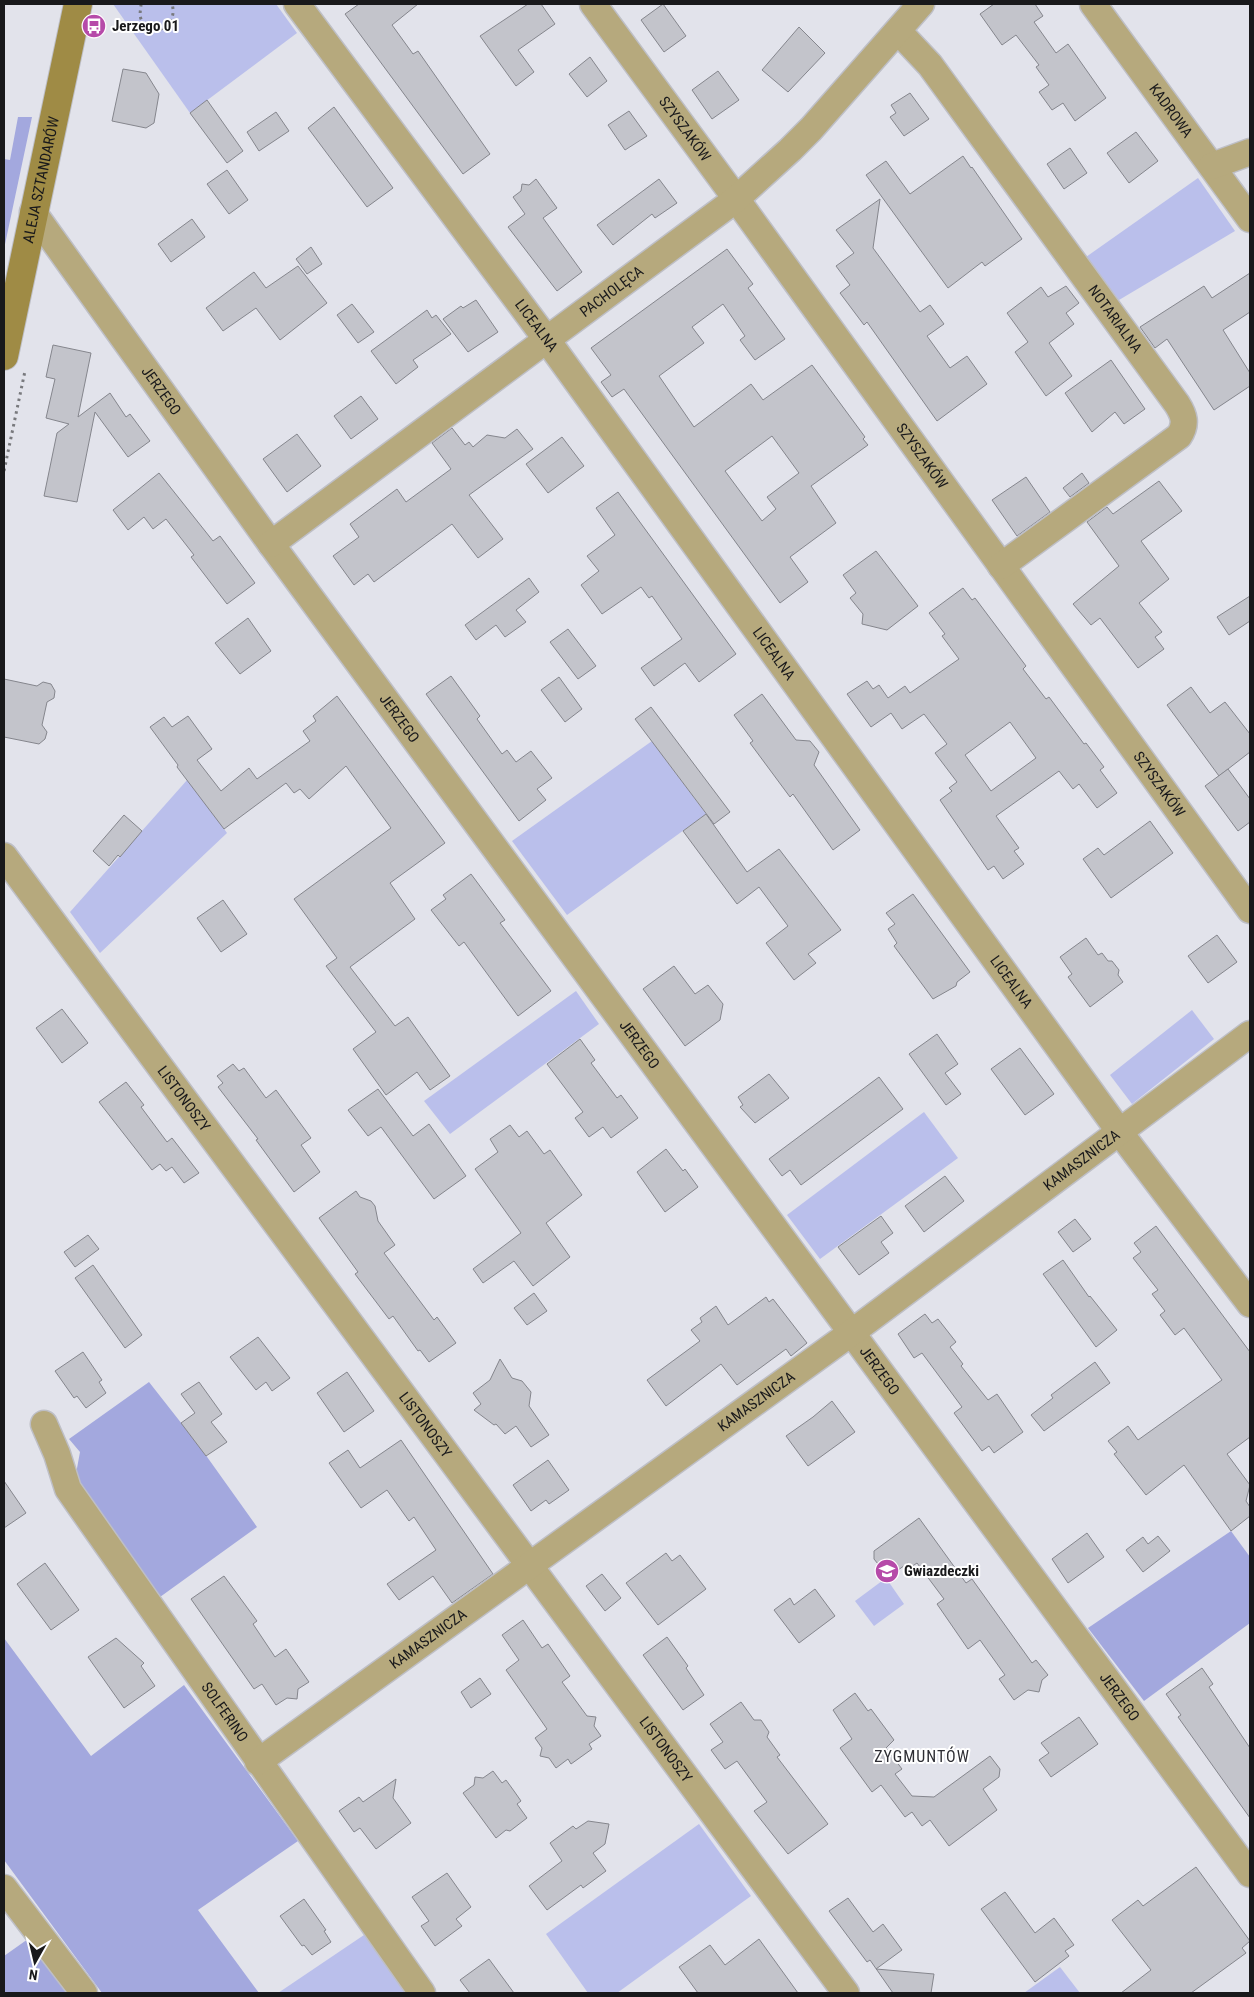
<svg xmlns="http://www.w3.org/2000/svg" width="1254" height="1997" font-family="'Roboto Condensed',sans-serif">
<style>
.green{fill:#babfeb}
.forest{fill:#a3a8de}
.building{fill:#c3c4cb;stroke:#85868d;fill-rule:evenodd}
.lines{fill:none;stroke-linecap:round;stroke-linejoin:round}
.street-casing{stroke:#bebfc6;stroke-width:29}
.secondary-casing{stroke:#bebfc6;stroke-width:30}
.path{stroke:#78797d;stroke-width:3;stroke-dasharray:2.5 4;stroke-linecap:butt}
.street{stroke:#b6a97d;stroke-width:26}
.secondary{stroke:#9f8b45;stroke-width:28}
.labels{text-anchor:middle;stroke-width:4;stroke-linejoin:round;paint-order:stroke}
.poi-label{font-size:15px;font-weight:bold;fill:#19191b;stroke:#fff;text-anchor:start}
.street-label{font-size:15px;fill:#19191b;stroke:#fff}
.neighbourhood-label{font-size:16px;letter-spacing:1px;fill:#2d2d33;stroke:#fff}
</style>
<rect width="100%" height="100%" fill="#e2e3eb"/>
<g class="green">
<polygon points="113,4 276,4 297,33 190,113"/>
<polygon points="1198,178 1235,231 1119,300 1086,257"/>
<polygon points="652,741 706,814 567,915 512,841"/>
<polygon points="188,779 227,833 100,953 70,912"/>
<polygon points="576,991 599,1024 450,1134 424,1101"/>
<polygon points="1192,1010 1214,1039 1132,1104 1110,1075"/>
<polygon points="924,1112 958,1158 820,1259 787,1215"/>
<polygon points="886,1578 904,1604 874,1626 855,1601"/>
<polygon points="699,1824 751,1896 617,1993 588,1993 546,1934"/>
<polygon points="364,1935 406,1993 278,1993"/>
<polygon points="1060,1967 1080,1993 1024,1993"/>
</g>
<g class="forest">
<polygon points="18,117 32,117 4,249 4,159 10,160"/>
<polygon points="149,1382 200,1447 257,1527 160,1597 75,1479 80,1452 69,1439"/>
<polygon points="1231,1531 1250,1557 1250,1623 1144,1701 1088,1628"/>
<polygon points="4,1638 91,1756 184,1685 298,1841 198,1910 259,1993 102,1993 4,1860"/>
<polygon points="28,1939 67,1993 4,1993 4,1956"/>
</g>
<g class="building">
<polygon points="359,4 418,4 392,25 413,54 418,51 490,154 463,174 345,14"/>
<polygon points="528,4 541,4 555,24 518,50 534,72 516,86 480,36"/>
<polygon points="663,4 686,36 664,52 641,20"/>
<polygon points="994,4 1035,4 1043,16 1034,22 1056,53 1068,44 1106,98 1075,121 1063,103 1052,110 1039,92 1049,85 1036,67 1039,65 1016,35 1002,45 980,14"/>
<polygon points="799,27 825,53 788,92 762,70"/>
<polygon points="590,57 607,81 587,97 569,74"/>
<polygon points="123,69 146,73 159,94 154,123 146,128 112,121"/>
<polygon points="718,71 739,100 712,119 692,90"/>
<polygon points="910,93 929,119 904,136 890,117 896,113 891,105"/>
<polygon points="207,100 243,151 227,163 190,113"/>
<polygon points="334,107 393,188 367,207 308,128"/>
<polygon points="629,111 647,136 625,150 608,125"/>
<polygon points="276,112 289,131 259,151 247,132"/>
<polygon points="1136,132 1158,161 1129,183 1107,153"/>
<polygon points="1070,148 1087,173 1064,189 1047,164"/>
<polygon points="963,156 971,168 972,167 1022,239 985,266 982,262 948,288 866,175 886,161 910,194"/>
<polygon points="227,170 248,200 229,214 207,184"/>
<polygon points="536,179 557,208 543,218 582,272 557,291 508,227 525,214 513,197 521,191 522,184 529,185"/>
<polygon points="659,179 677,203 655,218 652,214 613,245 597,225"/>
<polygon points="880,199 873,248 920,312 930,305 944,324 927,336 950,368 967,356 987,384 937,421 867,322 864,325 840,293 850,285 836,266 854,253 836,230"/>
<polygon points="192,219 205,237 171,262 158,244"/>
<polygon points="311,247 322,264 307,274 296,259"/>
<path d="M727,249L753,284L748,288L785,339L755,360L740,340L745,336L723,304L692,327L704,343L659,376L694,427L751,384L763,400L812,365L865,437L863,439L868,445L811,486L836,523L790,557L808,582L780,603L624,389L612,397L601,382L611,375L591,348ZM772,436L799,473L767,497L776,509L762,521L725,471Z"/>
<polygon points="298,266 327,303 280,340 256,308 223,331 206,308 254,272 266,288"/>
<polygon points="1250,273 1250,312 1223,330 1250,373 1250,386 1214,410 1167,339 1155,348 1140,327 1204,286 1212,298"/>
<polygon points="1066,286 1079,303 1066,313 1074,324 1049,343 1072,376 1046,396 1015,352 1028,342 1007,313 1041,287 1048,297"/>
<polygon points="476,300 498,332 468,352 443,319 461,306 463,308"/>
<polygon points="352,304 374,332 358,343 337,315"/>
<polygon points="427,310 432,318 436,315 451,334 413,360 418,367 396,384 371,351"/>
<polygon points="53,345 91,353 78,417 110,393 126,417 130,414 150,441 128,457 95,412 77,502 44,496 57,433 69,424 46,418 55,379 46,377"/>
<polygon points="1111,360 1145,409 1124,424 1115,412 1092,432 1065,393"/>
<polygon points="361,396 378,419 351,439 334,416"/>
<polygon points="452,428 465,445 469,442 473,447 487,435 505,438 517,429 533,449 469,495 503,539 478,558 452,524 374,582 368,574 354,585 333,556 359,537 350,524 397,489 406,502 451,469 432,443"/>
<polygon points="297,434 321,466 287,492 263,459"/>
<polygon points="562,437 584,466 548,493 526,464"/>
<polygon points="159,473 213,541 220,536 255,583 227,604 191,557 194,555 166,519 153,529 144,517 128,530 113,510"/>
<polygon points="1082,473 1089,483 1070,497 1063,488"/>
<polygon points="1026,477 1050,512 1017,536 992,500"/>
<polygon points="1159,481 1182,511 1141,541 1169,579 1139,603 1162,632 1155,637 1164,649 1138,668 1100,618 1091,625 1073,604 1119,566 1087,522 1107,507 1113,514"/>
<polygon points="618,492 736,654 699,682 685,663 654,686 641,668 682,639 652,596 649,598 641,587 602,614 581,585 599,571 587,556 615,535 596,508"/>
<polygon points="876,551 918,606 887,630 862,624 863,614 850,598 856,593 843,575"/>
<polygon points="529,578 539,592 516,610 526,622 505,637 496,625 476,640 465,625"/>
<path d="M963,588L972,600L975,598L1026,666L1023,669L1046,699L1049,697L1084,744L1086,743L1104,767L1100,770L1117,793L1097,808L1079,784L1073,789L1059,771L996,816L1019,848L1014,851L1024,864L1003,879L994,866L988,870L940,800L952,791L949,788L957,782L935,753L947,744L924,714L902,729L891,713L871,727L847,694L867,681L873,689L879,685L888,698L905,686L910,693L959,659L942,636L945,634L929,613ZM1010,722L1036,758L991,791L965,755Z"/>
<polygon points="1250,596 1250,621 1229,635 1217,617"/>
<polygon points="248,618 271,651 240,674 215,643"/>
<polygon points="568,629 596,666 578,679 550,642"/>
<polygon points="451,676 480,716 477,719 502,754 507,750 516,762 531,751 552,778 537,789 546,800 519,821 426,694"/>
<polygon points="559,677 582,709 565,722 541,690"/>
<polygon points="4,679 37,686 43,682 51,684 55,691 54,698 47,702 42,725 47,732 45,739 39,744 4,737"/>
<polygon points="1191,687 1210,713 1225,702 1250,734 1250,752 1219,776 1167,705"/>
<polygon points="762,694 796,740 810,741 819,752 814,765 860,830 833,850 793,794 790,797 750,743 753,741 734,715"/>
<polygon points="337,696 445,843 390,883 415,919 350,967 395,1026 408,1017 450,1076 430,1090 417,1072 386,1095 353,1049 376,1032 326,966 337,958 294,899 391,828 346,766 309,799 300,789 294,793 286,783 224,829 177,767 178,765 150,727 164,717 172,727 188,716 212,749 197,760 221,791 249,768 257,779 310,741 303,731 316,721 313,716"/>
<polygon points="651,707 730,812 714,824 635,719"/>
<polygon points="1228,769 1250,799 1250,822 1238,831 1205,786"/>
<polygon points="706,814 747,872 779,849 841,930 808,954 816,963 794,980 766,943 788,926 759,887 737,904 683,831"/>
<polygon points="124,815 142,831 120,857 118,855 109,866 93,851"/>
<polygon points="1150,821 1173,853 1111,898 1083,859 1098,848 1104,855"/>
<polygon points="471,874 505,920 500,923 551,991 518,1016 464,942 459,946 431,910 446,899 443,895"/>
<polygon points="913,894 970,972 957,982 956,986 933,999 894,946 897,943 888,929 895,924 886,913"/>
<polygon points="223,900 247,934 221,952 197,918"/>
<polygon points="1217,935 1237,962 1208,983 1188,956"/>
<polygon points="1086,938 1098,955 1102,953 1108,961 1112,961 1119,970 1118,975 1123,982 1090,1007 1068,977 1072,974 1060,957"/>
<polygon points="674,966 695,994 708,985 723,1004 720,1020 685,1046 643,989"/>
<polygon points="62,1009 88,1043 62,1063 36,1028"/>
<polygon points="937,1034 958,1064 945,1073 961,1094 946,1105 909,1054"/>
<polygon points="580,1039 595,1060 591,1063 617,1098 621,1095 638,1118 611,1138 603,1127 589,1137 575,1118 583,1112 547,1064"/>
<polygon points="1020,1048 1054,1094 1025,1115 991,1069"/>
<polygon points="233,1064 239,1071 244,1068 266,1098 276,1090 311,1138 301,1145 320,1172 294,1192 256,1140 258,1139 218,1087 223,1083 217,1076"/>
<polygon points="769,1074 789,1098 755,1123 740,1107 743,1105 738,1097"/>
<polygon points="879,1077 903,1109 801,1185 790,1170 782,1176 769,1159"/>
<polygon points="126,1082 144,1105 141,1107 167,1142 172,1138 199,1173 184,1183 172,1167 166,1171 160,1164 152,1170 99,1102"/>
<polygon points="378,1089 413,1136 429,1124 466,1176 434,1199 381,1127 368,1136 348,1110"/>
<polygon points="510,1125 519,1137 527,1131 544,1154 550,1150 582,1195 546,1223 570,1257 533,1286 514,1261 483,1283 473,1269 521,1233 475,1169 498,1152 490,1139"/>
<polygon points="666,1149 683,1171 685,1169 698,1187 665,1212 637,1172"/>
<polygon points="945,1176 964,1201 924,1232 905,1206"/>
<polygon points="356,1191 360,1197 371,1201 375,1206 378,1221 395,1245 384,1253 434,1320 437,1317 456,1343 429,1362 420,1350 418,1351 393,1316 389,1319 355,1274 358,1272 319,1218"/>
<polygon points="881,1216 893,1233 881,1242 889,1253 859,1275 838,1247"/>
<polygon points="1075,1219 1091,1239 1073,1252 1058,1232"/>
<polygon points="1156,1226 1250,1352 1250,1437 1227,1454 1250,1485 1246,1501 1250,1507 1250,1516 1231,1531 1184,1465 1146,1495 1114,1454 1117,1452 1108,1441 1128,1426 1138,1440 1222,1380 1184,1328 1175,1335 1160,1315 1165,1311 1152,1294 1158,1290 1133,1258 1141,1252 1134,1243"/>
<polygon points="88,1235 99,1249 75,1267 64,1252"/>
<polygon points="1063,1260 1089,1297 1090,1296 1117,1330 1096,1347 1043,1274"/>
<polygon points="93,1265 142,1335 125,1348 75,1278"/>
<polygon points="534,1293 547,1311 527,1325 514,1308"/>
<polygon points="766,1297 769,1302 773,1299 807,1343 791,1356 786,1349 737,1385 721,1364 666,1406 647,1380 700,1341 691,1330 702,1322 700,1318 716,1306 728,1325"/>
<polygon points="925,1314 932,1323 938,1319 956,1342 950,1347 963,1364 961,1366 988,1400 997,1394 1023,1432 994,1453 989,1446 982,1451 954,1413 962,1407 922,1353 914,1358 898,1334"/>
<polygon points="258,1337 290,1378 272,1391 266,1382 256,1390 230,1357"/>
<polygon points="83,1352 102,1380 99,1382 106,1393 86,1408 77,1396 74,1398 55,1371"/>
<polygon points="500,1359 512,1378 522,1381 531,1392 529,1406 549,1435 531,1447 516,1426 505,1434 496,1424 494,1425 474,1410 481,1404 473,1393 490,1380"/>
<polygon points="1095,1362 1110,1383 1044,1431 1031,1415 1053,1398 1051,1395"/>
<polygon points="347,1372 374,1411 344,1432 317,1393"/>
<polygon points="199,1382 222,1414 211,1422 227,1442 206,1456 181,1423 195,1413 181,1394"/>
<polygon points="832,1401 855,1432 808,1466 786,1436 813,1417"/>
<polygon points="401,1440 493,1574 452,1603 433,1576 399,1600 387,1584 436,1550 414,1517 409,1521 387,1490 361,1508 329,1463 348,1450 360,1468"/>
<polygon points="548,1460 569,1490 549,1504 546,1500 531,1511 513,1485"/>
<polygon points="4,1481 26,1513 4,1528"/>
<polygon points="919,1518 966,1583 972,1579 1032,1663 1036,1660 1048,1675 1042,1680 1039,1692 1028,1690 1014,1700 999,1679 1005,1675 980,1640 968,1649 937,1604 944,1599 917,1563 911,1567 908,1563 891,1575 884,1565 878,1564 874,1559 874,1551"/>
<polygon points="1087,1533 1104,1557 1068,1583 1052,1559"/>
<polygon points="1158,1536 1170,1551 1143,1572 1126,1550 1143,1537 1148,1544"/>
<polygon points="666,1553 672,1561 680,1555 706,1589 658,1625 626,1583"/>
<polygon points="45,1563 79,1610 51,1630 17,1584"/>
<polygon points="602,1574 621,1598 605,1611 586,1586"/>
<polygon points="224,1576 257,1621 253,1624 275,1657 286,1649 309,1682 298,1689 297,1699 287,1698 276,1705 262,1684 254,1689 191,1599"/>
<polygon points="815,1589 835,1616 799,1643 774,1610 790,1598 794,1605"/>
<polygon points="523,1620 542,1648 548,1644 570,1676 562,1682 587,1716 596,1717 594,1726 601,1736 589,1744 592,1749 571,1764 568,1759 556,1768 549,1758 540,1756 542,1748 535,1738 547,1729 506,1670 519,1660 502,1635"/>
<polygon points="667,1637 688,1666 686,1668 704,1695 683,1710 643,1655"/>
<polygon points="116,1638 144,1663 141,1666 155,1686 124,1708 88,1657"/>
<polygon points="1202,1668 1213,1684 1209,1687 1250,1748 1250,1818 1178,1717 1181,1715 1166,1694"/>
<polygon points="480,1678 491,1694 471,1708 461,1692"/>
<polygon points="855,1693 868,1711 871,1709 894,1740 886,1748 902,1769 895,1774 912,1796 934,1797 990,1756 1000,1769 999,1777 983,1789 997,1810 949,1846 930,1820 922,1826 912,1812 905,1817 881,1785 872,1792 840,1748 852,1739 833,1710"/>
<polygon points="741,1702 754,1720 761,1720 769,1732 767,1737 780,1755 777,1757 828,1824 788,1854 754,1811 767,1802 737,1761 725,1769 711,1750 723,1742 710,1724"/>
<polygon points="1079,1717 1098,1744 1051,1777 1039,1760 1049,1753 1041,1743"/>
<polygon points="493,1771 502,1783 506,1780 514,1791 521,1801 517,1804 527,1818 510,1831 506,1830 496,1838 463,1793 474,1785 475,1777 483,1778"/>
<polygon points="396,1779 393,1798 411,1823 376,1849 360,1828 354,1832 339,1811 359,1797 363,1802"/>
<polygon points="588,1821 609,1824 605,1844 593,1853 606,1871 583,1888 581,1885 547,1910 529,1886 562,1861 550,1843 573,1826 576,1829"/>
<polygon points="1196,1867 1250,1941 1242,1948 1246,1953 1191,1993 1121,1993 1151,1970 1112,1920 1138,1900 1143,1906"/>
<polygon points="447,1873 471,1907 456,1919 462,1926 435,1946 421,1926 429,1921 412,1897"/>
<polygon points="1005,1892 1035,1933 1054,1918 1074,1945 1065,1951 1069,1956 1035,1982 981,1909"/>
<polygon points="848,1898 873,1932 883,1924 902,1950 876,1969 934,1974 931,1993 893,1993 870,1960 867,1962 829,1911"/>
<polygon points="304,1899 326,1930 324,1931 331,1942 312,1955 304,1945 302,1946 280,1916"/>
<polygon points="759,1939 798,1993 698,1993 679,1967 710,1945 725,1965"/>
<polygon points="489,1959 514,1993 470,1993 460,1980"/>
</g>
<g class="lines">
<g class="street-casing">
<g id="street">
<path id="s1" d="M297,4L547,340L1127,1142L1250,1304"/>
<path id="s2" d="M593,4L729,189L1250,910"/>
<path id="s3" d="M1093,4L1250,219"/>
<path id="s4" d="M898,31L930,65L1177,404C1184,415 1187,424 1179,436L1001,566"/>
<polyline points="1212,166 1250,152"/>
<path id="s5" d="M33,212L271,544L1250,1874"/>
<path id="s6" d="M271,544L735,200L790,150L811,129L921,4"/>
<path id="s7" d="M4,856L846,1993"/>
<path id="s8" d="M44,1424L57,1454L68,1489L422,1993"/>
<path id="s9" d="M258,1762L851,1333L1250,1034"/>
<polyline points="4,1888 84,1993"/>
</g>
</g>
<g class="secondary-casing">
<g id="secondary">
<path id="s10" d="M4,356L78,4"/>
</g>
</g>
<g class="path">
<path d="M141,4C141,9 139,14 141,19C150,41 179,27 172,4"/>
<polyline points="4,471 25,371"/>
</g>
<use href="#street" class="street"/>
<use href="#secondary" class="secondary"/>
</g>
<defs>
<g id="bus-disc" transform="scale(1.25)"><circle r="9.5" fill="#b64aa9" stroke="#fff"/><path d="M-5-6H5V4H4V6H2V4H-2V6H-4V4H-5ZM-3.5-4V0h7V-4ZM-3.5 1.2v1.5H-2V1.2ZM2 1.2v1.5H3.5V1.2Z" fill="#fff"/></g>
<g id="school-disc" transform="scale(1.25)"><circle r="9.5" fill="#b64aa9" stroke="#fff"/><path d="M0-5L7-2L0 1L-7-2ZM-4 1L0 2.5L4 1V4Q0 6-4 4Z" fill="#fff"/></g>
</defs>
<g fill-rule="evenodd">
<use href="#bus-disc" x="94" y="26"/>
<use href="#school-disc" x="887" y="1571"/>
</g>
<g class="labels">
<g class="poi-label">
<text x="112" y="31">Jerzego 01</text>
<text x="904" y="1576">Gwiazdeczki</text>
</g>
<g class="street-label">
<text dy="5" stroke="none"><textPath href="#s3" startOffset="132">KADROWA</textPath></text>
<text dy="5" stroke="none"><textPath href="#s2" startOffset="155">SZYSZAKÓW</textPath></text>
<text dy="5" stroke="none"><textPath href="#s10" startOffset="180">ALEJA SZTANDARÓW</textPath></text>
<text dy="5" stroke="none"><textPath href="#s6" startOffset="424">PACHOLĘCA</textPath></text>
<text dy="5" stroke="none"><textPath href="#s4" startOffset="361">NOTARIALNA</textPath></text>
<text dy="5" stroke="none"><textPath href="#s1" startOffset="401">LICEALNA</textPath></text>
<text dy="5" stroke="none"><textPath href="#s5" startOffset="220">JERZEGO</textPath></text>
<text dy="5" stroke="none"><textPath href="#s2" startOffset="559">SZYSZAKÓW</textPath></text>
<text dy="5" stroke="none"><textPath href="#s1" startOffset="806">LICEALNA</textPath></text>
<text dy="5" stroke="none"><textPath href="#s5" startOffset="625">JERZEGO</textPath></text>
<text dy="5" stroke="none"><textPath href="#s2" startOffset="964">SZYSZAKÓW</textPath></text>
<text dy="5" stroke="none"><textPath href="#s1" startOffset="1211">LICEALNA</textPath></text>
<text dy="5" stroke="none"><textPath href="#s5" startOffset="1030">JERZEGO</textPath></text>
<text dy="5" stroke="none"><textPath href="#s7" startOffset="302">LISTONOSZY</textPath></text>
<text dy="5" stroke="none"><textPath href="#s9" startOffset="1020">KAMASZNICZA</textPath></text>
<text dy="5" stroke="none"><textPath href="#s5" startOffset="1435">JERZEGO</textPath></text>
<text dy="5" stroke="none"><textPath href="#s9" startOffset="615">KAMASZNICZA</textPath></text>
<text dy="5" stroke="none"><textPath href="#s7" startOffset="708">LISTONOSZY</textPath></text>
<text dy="5" stroke="none"><textPath href="#s9" startOffset="210">KAMASZNICZA</textPath></text>
<text dy="5" stroke="none"><textPath href="#s5" startOffset="1840">JERZEGO</textPath></text>
<text dy="5" stroke="none"><textPath href="#s8" startOffset="342">SOLFERINO</textPath></text>
<text dy="5" stroke="none"><textPath href="#s7" startOffset="1112">LISTONOSZY</textPath></text>
</g>
<g class="neighbourhood-label">
<text x="922" y="1762">ZYGMUNTÓW</text>
</g>
</g>
<rect width="1254" height="1997" fill="none" stroke="#19191b" stroke-width="10"/>
<g transform="translate(35 1962) rotate(188)" stroke="#ffffff" stroke-width="4" paint-order="stroke">
<path d="M0-4L9 19L0 12L-9 19Z" fill="#19191b"/>
<text y="-8" font-size="14" font-weight="bold" text-anchor="middle" fill="#19191b">N</text>
</g>
</svg>
